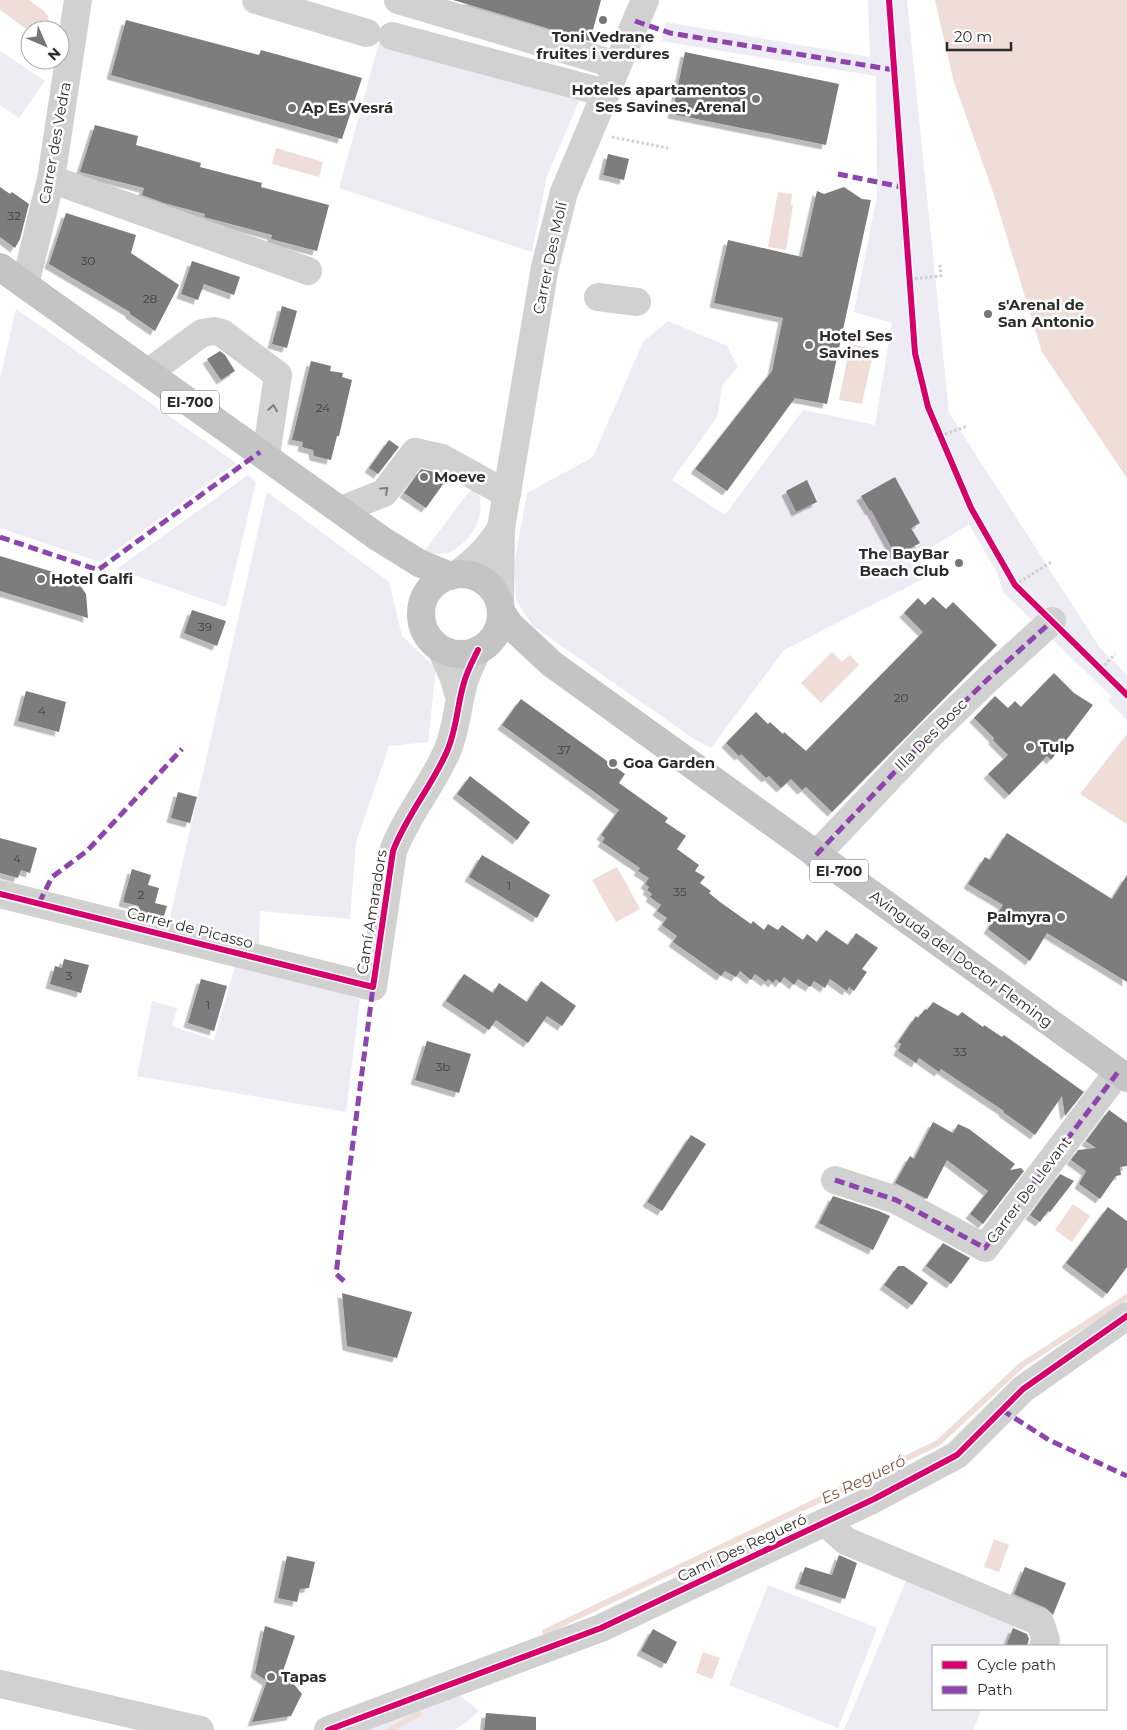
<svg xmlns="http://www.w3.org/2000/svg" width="1127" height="1730" font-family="Montserrat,sans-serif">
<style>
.green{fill:#edebf3}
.water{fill:#efded8}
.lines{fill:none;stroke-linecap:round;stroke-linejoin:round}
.stream{stroke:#efded8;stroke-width:6}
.building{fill:#7d7d7d;filter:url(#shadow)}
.path{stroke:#cfcfcf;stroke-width:3;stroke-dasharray:2.5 2.5;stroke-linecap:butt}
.minor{stroke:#d1d1d1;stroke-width:28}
.major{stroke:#c4c4c4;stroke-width:28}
.quiet{stroke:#8e44ad;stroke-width:5;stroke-dasharray:10 5;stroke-linecap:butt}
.cycleway-casing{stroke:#fff;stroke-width:9}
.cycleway{stroke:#d6006c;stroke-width:6}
.oneway{stroke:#7e7e7e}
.poi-dot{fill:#767676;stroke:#fff;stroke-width:2}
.labels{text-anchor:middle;stroke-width:5;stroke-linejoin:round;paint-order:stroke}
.number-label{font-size:12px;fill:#404040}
.shield{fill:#fff;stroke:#6b6b6b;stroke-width:1}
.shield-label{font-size:14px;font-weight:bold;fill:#2c2c2c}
.poi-label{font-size:15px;font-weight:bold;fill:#2c2c2c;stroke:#fff;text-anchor:start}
.street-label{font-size:15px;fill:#2c2c2c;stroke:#fff}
.water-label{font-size:16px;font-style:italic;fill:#885440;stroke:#fff}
</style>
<defs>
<filter id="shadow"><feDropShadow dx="-4.5" dy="4.5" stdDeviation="0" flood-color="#0004"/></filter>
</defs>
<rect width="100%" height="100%" fill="#fff"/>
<g class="green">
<polygon points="868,0 907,0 949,413 1100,648 1127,675 1127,720 1108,701 1112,697 1003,592 997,573 969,524 918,556 927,577 784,650 711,748 694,739 533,626 516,600 514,565 527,493 593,457 643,342 668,321 727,346 738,367 722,385 718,415 672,480 725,515 803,410 875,425 892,323 854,312 877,196 876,76 661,41 666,22 870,57"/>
<polygon points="379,43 582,94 547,176 532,252 339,188"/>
<polygon points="0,51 45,81 19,118 0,105"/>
<polygon points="16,309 236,463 100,562 0,528 0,379"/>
<polygon points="248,475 256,482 226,607 117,569"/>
<path d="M474,485C476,489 480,495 480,500C484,521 467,546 447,553C440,555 431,553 423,553Z"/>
<polygon points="267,492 389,582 402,636 436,668 428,742 389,746 356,842 350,919 260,911 259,952 169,922"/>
<polygon points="237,959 360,999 346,1112 137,1076 152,1001 177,1008 172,1026 214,1040"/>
<polygon points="908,1576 1017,1619 1006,1646 933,1646 933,1709 982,1709 973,1730 844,1730"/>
<polygon points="768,1585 877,1628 838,1728 729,1685"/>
<polygon points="458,1694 479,1711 467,1722 454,1730 368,1730"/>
</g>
<g class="water">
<polygon points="0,0 29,0 44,11 48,16 49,22 46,29 29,31 0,10"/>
<polygon points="935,0 1127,0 1127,478 1042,352 994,195 953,79"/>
<polygon points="276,148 323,162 319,177 272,164"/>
<polygon points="778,192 792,194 791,205 793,205 786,250 768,247"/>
<polygon points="850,344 874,349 862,404 839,400"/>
<polygon points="832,652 842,662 850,655 859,665 821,703 801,683"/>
<polygon points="1127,734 1127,824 1080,794"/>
<polygon points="617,867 640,909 616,922 592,880"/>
<polygon points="1073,1204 1090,1216 1072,1242 1055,1230"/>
<polygon points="994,1539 1009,1545 999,1572 984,1567"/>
<polygon points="703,1652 720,1658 712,1679 696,1673"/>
</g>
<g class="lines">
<g class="stream">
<polyline points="545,1632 938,1443 1022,1365 1127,1297"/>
<polyline points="390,1730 418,1714"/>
</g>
</g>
<g class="building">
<polygon points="453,0 601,0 590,41"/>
<polygon points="126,20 259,55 261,50 362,78 342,139 111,75"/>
<polygon points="685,52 839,84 826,145 672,114"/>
<polygon points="95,125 138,136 136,145 201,163 200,167 262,183 261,187 329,205 317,251 271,239 272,235 204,217 205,214 164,203 142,195 144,188 80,172"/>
<polygon points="608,154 629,159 624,180 603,175"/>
<polygon points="0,187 10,194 12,192 29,204 20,239 15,248 0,237"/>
<polygon points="844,187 862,199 871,200 827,404 795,398 727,491 695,469 772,371 783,318 714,303 728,240 802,257 817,191 824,194"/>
<polygon points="66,213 136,235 131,253 179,285 155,331 130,314 130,312 49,264"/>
<polygon points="192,261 240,277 234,295 204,284 198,300 181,294"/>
<polygon points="282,306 297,311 287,348 272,344"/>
<polygon points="220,351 225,355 235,371 221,380 207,359"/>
<polygon points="311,361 331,366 330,371 343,373 342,377 352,380 339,436 337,436 331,460 314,456 313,450 302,447 303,442 292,440"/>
<polygon points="389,440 399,447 378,474 369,468"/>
<polygon points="421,469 435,472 446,480 426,508 404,493"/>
<polygon points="895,477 920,523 911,528 920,543 896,556 871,510 870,511 861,496"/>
<polygon points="807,480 817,502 796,512 786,491"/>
<polygon points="0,556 70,577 82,588 86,594 88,618 0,591"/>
<polygon points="933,597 946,609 953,602 997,645 832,812 806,787 802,790 791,779 781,788 769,776 766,778 741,754 739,756 726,743 756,712 768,724 770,722 783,734 784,732 806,751 923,632 904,613 918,598 925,605"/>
<polygon points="192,610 226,621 217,646 184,633"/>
<polygon points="1054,673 1074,693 1093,705 1051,760 1047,756 1009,795 988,774 1008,755 993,740 994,738 974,718 995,696 1008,708 1015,701 1021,707"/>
<polygon points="26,691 66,702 59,732 18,721"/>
<polygon points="521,699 625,774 619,783 668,818 665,822 686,836 677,849 699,865 695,871 705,877 700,883 711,891 709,893 720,902 751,924 753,921 764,930 768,924 778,930 782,925 803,940 807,934 817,942 826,930 848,945 856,933 878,948 862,969 867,972 854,991 849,987 847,991 830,979 825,988 814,981 810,987 798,979 794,985 784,977 780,983 776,979 773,983 768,979 766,982 755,974 751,980 740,971 736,977 725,971 721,976 673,942 677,936 662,925 667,918 657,911 661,905 650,897 652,894 647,890 649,887 645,884 649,878 638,871 640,868 602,842 605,838 601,835 619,810 502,725"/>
<polygon points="470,776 530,822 517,840 457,794"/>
<polygon points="178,792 197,797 190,823 171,818"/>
<polygon points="1007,833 1112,899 1127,875 1127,982 1047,933 1030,961 988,929 1003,905 968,884 985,857 990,860"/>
<polygon points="0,838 37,848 30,873 21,870 18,878 0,873"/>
<polygon points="482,855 550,895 537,918 469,877"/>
<polygon points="132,869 151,875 148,885 159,888 155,903 167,906 163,919 137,912 139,906 123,902"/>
<polygon points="64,959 89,965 81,993 50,984 55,966 62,968"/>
<polygon points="464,974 493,993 499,983 527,1002 541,981 576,1006 562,1026 547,1016 528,1043 496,1020 489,1030 446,1001"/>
<polygon points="201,979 227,986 214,1031 188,1023"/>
<polygon points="933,1002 958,1016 962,1012 983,1027 984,1025 1002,1037 1004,1035 1084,1092 1065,1116 1062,1096 1035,1135 1003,1112 1004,1111 941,1069 939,1072 919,1058 916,1063 898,1051 901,1044 898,1042 916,1016 918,1018 925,1009 927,1010"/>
<polygon points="427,1041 471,1054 459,1093 415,1080"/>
<polygon points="1109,1110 1127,1123 1127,1166 1120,1167 1121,1175 1116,1176 1100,1199 1079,1184 1086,1171 1071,1160 1078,1150 1096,1148 1086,1141"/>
<polygon points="933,1122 953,1133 958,1124 969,1129 1015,1164 1010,1170 1021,1168 1024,1171 983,1224 970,1214 988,1191 947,1160 927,1199 895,1183 910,1156 914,1159"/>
<polygon points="691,1135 706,1144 662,1211 647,1202"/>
<polygon points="1060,1174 1074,1181 1050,1212 1048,1211 1040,1222 1030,1215"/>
<polygon points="833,1196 879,1211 890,1216 873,1250 819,1223"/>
<polygon points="1108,1207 1127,1221 1127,1267 1107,1294 1066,1263"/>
<polygon points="943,1243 970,1258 951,1284 926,1266"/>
<polygon points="898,1266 904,1266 928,1283 912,1305 884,1285"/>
<polygon points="342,1293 412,1312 397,1358 347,1346"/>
<polygon points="839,1555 857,1563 845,1599 799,1584 805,1567 832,1575"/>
<polygon points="287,1556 315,1562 309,1588 300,1589 297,1602 278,1598"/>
<polygon points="1025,1567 1066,1583 1053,1615 1046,1608 1014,1594"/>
<polygon points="265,1626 295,1636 283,1671 302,1694 291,1716 252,1722 267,1681 255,1673"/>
<polygon points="1013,1628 1027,1634 1029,1639 1027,1646 1006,1646"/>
<polygon points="653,1629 677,1642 666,1664 641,1651"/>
<polygon points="486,1713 536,1717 536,1730 484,1730"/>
</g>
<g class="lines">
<g class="path">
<polyline points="612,137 668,148"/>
<polyline points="910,279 941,276 940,265"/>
<polyline points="940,436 967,426"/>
<polyline points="1015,585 1053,561"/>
<polyline points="1101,669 1115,654"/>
</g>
<g class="minor">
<polyline points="256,0 367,33"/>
<polyline points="398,0 617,65"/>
<polyline points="392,36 606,93"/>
<polyline points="51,179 308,271"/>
<polyline points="25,285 51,179 78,0"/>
<polyline points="598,297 637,302"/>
<polyline points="149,372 202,333 214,331 222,333 278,375 266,456"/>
<polyline points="341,510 384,493 415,452 442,458 507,494"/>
<path d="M458,574C477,559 488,549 501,528"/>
<polyline points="500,603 501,528 545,267 564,192 645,0"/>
<polyline points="441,649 453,676 460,699"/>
<polyline points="816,855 925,740 989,678 1052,621"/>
<path d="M0,894L373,987L393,851C407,814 433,785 448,749C457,726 457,708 463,686C466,673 472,662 478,650"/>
<polyline points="835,1180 896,1200 985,1248 1118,1072"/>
<polyline points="825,1522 846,1541 1040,1622 1046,1640 1043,1646"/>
<polyline points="0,1684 200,1730"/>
<polyline points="328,1730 601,1628 874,1499 957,1455 1023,1389 1127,1316"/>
</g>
<g class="major">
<polyline points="0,267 379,538 419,563 450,576"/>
<circle cx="461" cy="614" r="40"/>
<polyline points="502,613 510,625 552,664 1127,1078"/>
</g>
<g class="quiet">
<polyline points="635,21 670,33 894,70"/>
<polyline points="838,174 902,187"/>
<polyline points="0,537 98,570 260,452"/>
<polyline points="816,855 925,740 989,678 1052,621"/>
<polyline points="39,903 52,877 87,851 182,749"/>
<polyline points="835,1180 896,1200 985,1248 1118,1072"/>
<polyline points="344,1281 336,1274 373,987"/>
<polyline points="1002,1410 1049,1440 1127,1476"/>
</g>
<g class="cycleway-casing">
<g id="cycleway">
<polyline points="889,0 915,353 928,407 971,508 1015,585 1127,695"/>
<path d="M0,894L373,987L393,851C407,814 433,785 448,749C457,726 457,708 463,686C466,673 472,662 478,650"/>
<polyline points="328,1730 601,1628 874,1499 957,1455 1023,1389 1127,1316"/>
</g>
</g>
<use href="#cycleway" class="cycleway"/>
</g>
<defs><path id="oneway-chevron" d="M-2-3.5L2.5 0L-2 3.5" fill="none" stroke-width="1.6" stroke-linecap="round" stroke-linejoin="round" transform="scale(1.25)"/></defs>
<g class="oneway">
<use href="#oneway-chevron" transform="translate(273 408) rotate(-81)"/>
<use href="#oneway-chevron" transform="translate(385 490) rotate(-42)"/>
</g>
<g class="poi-dot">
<circle cx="603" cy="20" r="5"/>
<circle cx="756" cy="99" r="5"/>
<circle cx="292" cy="108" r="5"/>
<circle cx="988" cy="314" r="5"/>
<circle cx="809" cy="345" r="5"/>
<circle cx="424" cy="477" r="5"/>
<circle cx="959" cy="563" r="5"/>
<circle cx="41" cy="579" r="5"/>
<circle cx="1030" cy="747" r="5"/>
<circle cx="613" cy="763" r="5"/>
<circle cx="1061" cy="917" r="5"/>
<circle cx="271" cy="1677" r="5"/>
</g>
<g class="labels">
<g class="number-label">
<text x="14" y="220">32</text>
<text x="88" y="265">30</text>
<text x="150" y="303">28</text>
<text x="323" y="412">24</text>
<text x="205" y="631">39</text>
<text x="901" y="702">20</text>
<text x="42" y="715">4</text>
<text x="564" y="754">37</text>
<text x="17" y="863">4</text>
<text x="509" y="890">1</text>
<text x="680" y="896">35</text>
<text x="141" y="899">2</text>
<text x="69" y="980">3</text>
<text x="208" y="1009">1</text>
<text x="960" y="1056">33</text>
<text x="443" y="1071">3b</text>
</g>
<g class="shield">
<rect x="161" y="390.5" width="58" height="23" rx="4"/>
<rect x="810" y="859.5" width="58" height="23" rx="4"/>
</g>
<g class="shield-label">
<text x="190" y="407">EI-700</text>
<text x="839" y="876">EI-700</text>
</g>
<g class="poi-label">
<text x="603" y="42" text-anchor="middle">Toni Vedrane<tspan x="603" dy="17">fruites i verdures</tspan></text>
<text x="746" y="95" text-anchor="end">Hoteles apartamentos<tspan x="746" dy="17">Ses Savines, Arenal</tspan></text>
<text x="302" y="113">Ap Es Vesrá</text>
<text x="998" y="310">s'Arenal de<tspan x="998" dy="17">San Antonio</tspan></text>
<text x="819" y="341">Hotel Ses<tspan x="819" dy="17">Savines</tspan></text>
<text x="434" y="482">Moeve</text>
<text x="949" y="559" text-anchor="end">The BayBar<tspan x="949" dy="17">Beach Club</tspan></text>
<text x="51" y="584">Hotel Galfi</text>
<text x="1040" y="752">Tulp</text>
<text x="623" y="768">Goa Garden</text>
<text x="1051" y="922" text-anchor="end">Palmyra</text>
<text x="281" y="1682">Tapas</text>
</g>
<g class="street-label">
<text transform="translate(55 143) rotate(-80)" y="5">Carrer des Vedra</text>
<text transform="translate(550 258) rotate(-78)" y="5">Carrer Des Molí</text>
<text transform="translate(931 735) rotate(-45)" y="5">Illa Des Bosc</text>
<text transform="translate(372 912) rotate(-81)" y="5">Camí Amaradors</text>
<text transform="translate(190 928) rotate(14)" y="5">Carrer de Picasso</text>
<text transform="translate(961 959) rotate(36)" y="5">Avinguda del Doctor Fleming</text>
<text transform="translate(1029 1190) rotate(-53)" y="5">Carrer De Llevant</text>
<text transform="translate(742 1548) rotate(-25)" y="5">Camí Des Regueró</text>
</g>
<g class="water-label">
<text transform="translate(863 1479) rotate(-26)" y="6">Es Regueró</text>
</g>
</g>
<rect x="932" y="1645" width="175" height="65" fill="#ffffff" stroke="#ababab"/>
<rect x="942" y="1661" width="25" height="8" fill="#d6006c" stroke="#ababab"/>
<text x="977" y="1670" font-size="15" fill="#2c2c2c">Cycle path</text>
<rect x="942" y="1686" width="25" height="8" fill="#8e44ad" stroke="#ababab"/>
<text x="977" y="1695" font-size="15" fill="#2c2c2c">Path</text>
<g transform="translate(45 45) rotate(135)"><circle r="24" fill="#ffffff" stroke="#ababab"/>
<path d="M0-4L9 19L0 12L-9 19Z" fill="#767676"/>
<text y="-8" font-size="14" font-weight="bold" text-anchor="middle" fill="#2c2c2c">N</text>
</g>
<path d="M947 42v8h64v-8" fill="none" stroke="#2c2c2c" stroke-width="2.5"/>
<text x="954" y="42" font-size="15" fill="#2c2c2c" stroke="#ffffff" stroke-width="4" paint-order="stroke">20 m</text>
</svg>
